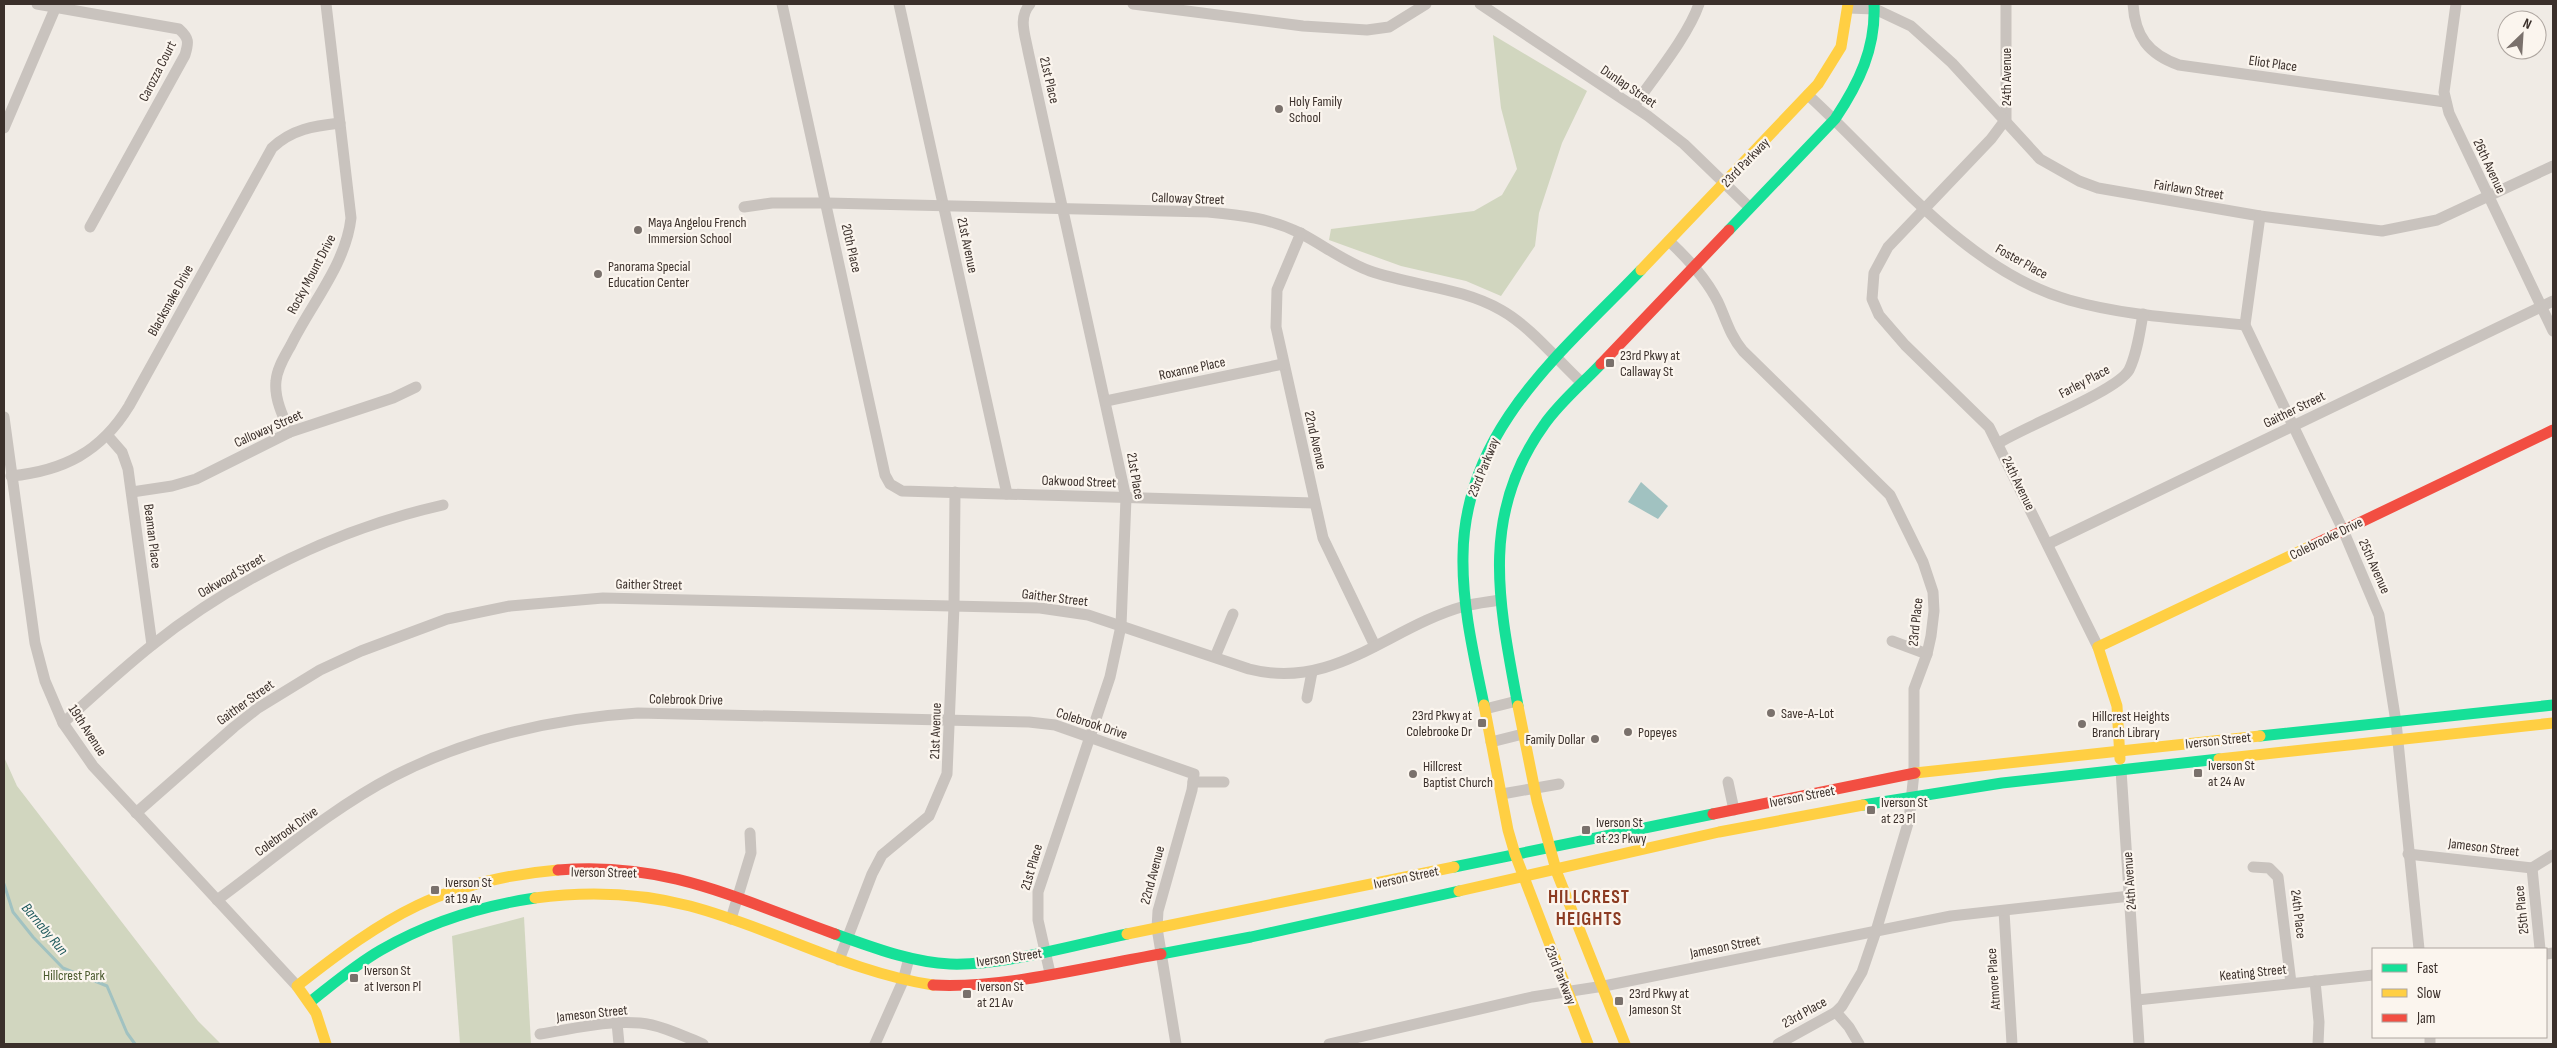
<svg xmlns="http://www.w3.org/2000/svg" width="2557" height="1048" font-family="'Sofia Sans Condensed',sans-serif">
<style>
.green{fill:#d1d6bf}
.water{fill:#a1c2c1}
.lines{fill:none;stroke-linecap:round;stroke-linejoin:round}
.stream{stroke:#a1c2c1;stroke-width:3}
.street{stroke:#c9c3be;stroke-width:11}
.fast{stroke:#16e098;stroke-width:11}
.slow{stroke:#ffcf43;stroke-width:11}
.jam{stroke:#f24e42;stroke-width:11}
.poi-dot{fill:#7a716c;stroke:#fbf5ee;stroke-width:2}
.labels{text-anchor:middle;stroke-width:4.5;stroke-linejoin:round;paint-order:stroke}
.street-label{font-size:14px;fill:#3b302b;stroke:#fbf5ee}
.poi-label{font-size:14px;fill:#3b302b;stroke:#fbf5ee;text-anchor:start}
.park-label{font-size:14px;fill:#4a5a2e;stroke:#fbf5ee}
.water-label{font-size:15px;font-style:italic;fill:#1f5a5e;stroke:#fbf5ee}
.district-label{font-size:19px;font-weight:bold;letter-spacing:1px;fill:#8c3b22;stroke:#fbf5ee}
</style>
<rect width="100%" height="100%" fill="#f0ebe5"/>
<g class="green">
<polygon points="1493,35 1587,91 1562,143 1539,213 1535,246 1501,296 1466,281 1401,266 1329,240 1331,229 1474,211 1502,195 1517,169 1501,108"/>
<polygon points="4,757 17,786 198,1021 221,1044 4,1044"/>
<polygon points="524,917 531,1044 460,1044 452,936"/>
</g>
<polygon class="water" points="1641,482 1668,506 1658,519 1628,502"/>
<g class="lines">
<polyline class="stream" points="4,884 13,912 33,937 63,968 107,986 127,1033 135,1044"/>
<g class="street">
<path d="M37,4L179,29C189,38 189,42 185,55L90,227"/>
<polyline points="782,4 885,475 890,484 902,491 1314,503"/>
<polyline points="899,4 1007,494"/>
<path d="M1030,4C1018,18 1025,34 1028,51L1126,498L1121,626L1110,677L1038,892V920L1050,973"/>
<polyline points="1133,4 1303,26 1367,30 1389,27 1426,4"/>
<polyline points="1480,4 1648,116 1684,144 1749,207"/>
<polyline points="2006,4 2006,119 1991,139 1888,247 1874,273 1872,299 1879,315 1905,345 1989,427 2098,647"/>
<path d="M2133,4C2135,36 2148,54 2179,65L2445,102"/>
<polyline points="2456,4 2444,92 2449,113 2553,331"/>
<polyline points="1848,8 1875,9 1911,26 1952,63 2040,159 2079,181 2098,188 2260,216 2382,231 2437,220 2553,166"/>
<path d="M1808,95C1885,165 1966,271 2069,300C2125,316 2187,319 2245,325"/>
<path d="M1634,106C1654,77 1688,36 1699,4"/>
<polyline points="4,128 57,4"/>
<path d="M744,207L772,203H827L1208,212C1240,215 1270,218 1300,233C1323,245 1345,262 1370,271C1413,286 1461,287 1501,310C1530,326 1557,360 1582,383"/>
<polyline points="2260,216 2245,325 2343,530 2379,615 2396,722 2419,949"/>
<polyline points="1301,233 1277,290 1276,327 1323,538 1375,646"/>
<path d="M1669,241C1688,259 1706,278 1718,302C1726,319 1730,336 1743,351L1890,495L1923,562L1933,592L1934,611L1931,636L1927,654L1914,689V773L1909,820L1876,931L1862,972L1842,1006L1836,1012L1778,1044"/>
<polyline points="1106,401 1283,364"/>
<polyline points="4,417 35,643 45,681 63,723 93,766 297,986"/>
<path d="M290,432C283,417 274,398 276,381C277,368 285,356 291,345C311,304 346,264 351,218L326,4"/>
<polyline points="108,436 122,452 128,469 152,645"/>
<path d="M1999,443C2026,426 2117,391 2129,370C2137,354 2140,331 2143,314"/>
<path d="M11,476C63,471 101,452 129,406L272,148C292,129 314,126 340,123"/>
<polyline points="132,492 172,486 196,479 290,432 393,398 416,387"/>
<polyline points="2048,544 2553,301"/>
<polyline points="1892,641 1927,654"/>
<polyline points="1215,657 1233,614"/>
<polyline points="1307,698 1312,672"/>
<polyline points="1485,709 1517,701"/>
<path d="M63,723C92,697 121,670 151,646C236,578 337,529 443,505"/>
<polyline points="1491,742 1523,734"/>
<polyline points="2121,770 2139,1044"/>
<polyline points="1193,782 1224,782"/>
<polyline points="1728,782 1734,810"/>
<polyline points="1502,794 1559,784"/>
<path d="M136,813L234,727L258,708L320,670L361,651L447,619L510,606L603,598L1040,608L1088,615L1249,669C1335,691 1388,627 1465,606C1476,603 1488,602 1500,600"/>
<polyline points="2408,854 2532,868 2553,855"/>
<polyline points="2253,867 2269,868 2278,877 2291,983"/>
<polyline points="2532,868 2540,949"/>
<path d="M217,900C273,859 332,808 394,776C468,738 555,718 638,713L1029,722L1055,725L1194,774L1192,790L1158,911L1157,928L1176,1044"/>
<polyline points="2004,911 2012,1044"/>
<polyline points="731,919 751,853 750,833"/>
<polyline points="2546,954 2553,953"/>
<polyline points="839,960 872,874 882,855 929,816 947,774 954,606 955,492"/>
<polyline points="2315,981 2319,1022 2318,1044"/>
<polyline points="2137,1000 2373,975"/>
<polyline points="1836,1012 1849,1027 1859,1044"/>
<polyline points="617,1023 619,1044"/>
<path d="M540,1034C573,1029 607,1020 640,1023C661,1025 683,1036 703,1044"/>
<polyline points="2430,1037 2430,1044"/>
<polyline points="875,1044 903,981 909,958"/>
<polyline points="1329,1044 1532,997 1604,986 1951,916 2130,896"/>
</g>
<g class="fast">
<path d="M1729,230L1835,119C1859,83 1876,48 1874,4"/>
<path d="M1484,705C1474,656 1462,606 1463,556C1464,430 1561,353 1641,270"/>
<path d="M1518,706C1499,604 1479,515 1544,425C1559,403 1582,384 1601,364"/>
<polyline points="2260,736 2553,705"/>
<polyline points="1863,805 2002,783 2219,759"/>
<polyline points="1454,867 1713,814"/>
<path d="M835,934C872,947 910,962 950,964C1002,966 1074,945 1127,934"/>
<polyline points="1161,954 1251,937 1459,891"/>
<path d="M310,1002C333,984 355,965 381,950C428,923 481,906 535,898"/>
</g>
<g class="slow">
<polyline points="1641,270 1818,84 1841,47 1848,4"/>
<polyline points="1484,705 1508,830 1515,854 1588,1044"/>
<polyline points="1518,706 1537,801 1557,873 1625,1044"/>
<polyline points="2120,759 2117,706 2098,647 2313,545"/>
<polyline points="2219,759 2553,723"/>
<polyline points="1915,773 2260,736"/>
<polyline points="1459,891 1719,832 1863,805"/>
<path d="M535,898C587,891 640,893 690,906C773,928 848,972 933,985"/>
<polyline points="1127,934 1454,867"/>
<path d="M326,1044L316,1013L297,986C386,916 442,880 558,870"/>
</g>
<g class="jam">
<polyline points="1601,364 1729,230"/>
<polyline points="2313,545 2553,430"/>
<polyline points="1713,814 1915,773"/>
<path d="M558,870C667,861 737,899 835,934"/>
<path d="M933,985C1004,989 1090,966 1161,954"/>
</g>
</g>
<g class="poi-dot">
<circle cx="1279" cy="109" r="5"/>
<circle cx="638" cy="230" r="5"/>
<circle cx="598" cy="274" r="5"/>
<rect x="1605" y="358" width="10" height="10" rx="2.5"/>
<circle cx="1771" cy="713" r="5"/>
<rect x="1477" y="718" width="10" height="10" rx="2.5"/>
<circle cx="2082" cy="724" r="5"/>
<circle cx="1628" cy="732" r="5"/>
<circle cx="1595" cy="739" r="5"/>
<rect x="2193" y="768" width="10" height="10" rx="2.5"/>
<circle cx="1413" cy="774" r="5"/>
<rect x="1866" y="805" width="10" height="10" rx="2.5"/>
<rect x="1581" y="825" width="10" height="10" rx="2.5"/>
<rect x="430" y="885" width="10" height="10" rx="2.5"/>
<rect x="349" y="973" width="10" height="10" rx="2.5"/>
<rect x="962" y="989" width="10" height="10" rx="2.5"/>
<rect x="1614" y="996" width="10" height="10" rx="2.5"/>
</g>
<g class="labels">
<g class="street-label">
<text transform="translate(2273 63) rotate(8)" y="5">Eliot Place</text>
<text transform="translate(157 71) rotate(-63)" y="5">Carozza Court</text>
<text transform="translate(2006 77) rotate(-90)" y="5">24th Avenue</text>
<text transform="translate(1050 80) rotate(77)" y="5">21st Place</text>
<text transform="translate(1629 86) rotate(34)" y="5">Dunlap Street</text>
<text transform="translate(1745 162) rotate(-46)" y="5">23rd Parkway</text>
<text transform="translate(2490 166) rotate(65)" y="5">26th Avenue</text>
<text transform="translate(2189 189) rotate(9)" y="5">Fairlawn Street</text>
<text transform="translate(1188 198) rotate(2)" y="5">Calloway Street</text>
<text transform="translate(968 245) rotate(78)" y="5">21st Avenue</text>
<text transform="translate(852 248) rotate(77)" y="5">20th Place</text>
<text transform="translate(2022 261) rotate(29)" y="5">Foster Place</text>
<text transform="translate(311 274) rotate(-62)" y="5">Rocky Mount Drive</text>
<text transform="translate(170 300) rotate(-61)" y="5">Blacksnake Drive</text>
<text transform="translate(1192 368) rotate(-12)" y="5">Roxanne Place</text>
<text transform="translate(2084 381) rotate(-28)" y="5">Farley Place</text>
<text transform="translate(2294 409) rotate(-26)" y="5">Gaither Street</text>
<text transform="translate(268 428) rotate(-24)" y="5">Calloway Street</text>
<text transform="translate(1316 440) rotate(77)" y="5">22nd Avenue</text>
<text transform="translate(1483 467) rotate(-68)" y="5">23rd Parkway</text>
<text transform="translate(1136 476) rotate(80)" y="5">21st Place</text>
<text transform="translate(1079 481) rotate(2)" y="5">Oakwood Street</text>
<text transform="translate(2019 483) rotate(64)" y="5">24th Avenue</text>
<text transform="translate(153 536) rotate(83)" y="5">Beaman Place</text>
<text transform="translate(2326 538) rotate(-26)" y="5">Colebrooke Drive</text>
<text transform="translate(2375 566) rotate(66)" y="5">25th Avenue</text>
<text transform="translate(231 575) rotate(-30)" y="5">Oakwood Street</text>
<text transform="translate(649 584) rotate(1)" y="5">Gaither Street</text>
<text transform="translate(1055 597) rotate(7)" y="5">Gaither Street</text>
<text transform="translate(1915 622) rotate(-84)" y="5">23rd Place</text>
<text transform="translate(686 699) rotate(1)" y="5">Colebrook Drive</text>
<text transform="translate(245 702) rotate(-36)" y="5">Gaither Street</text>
<text transform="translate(1092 723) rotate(18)" y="5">Colebrook Drive</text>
<text transform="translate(88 730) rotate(57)" y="5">19th Avenue</text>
<text transform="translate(935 731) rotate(-88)" y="5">21st Avenue</text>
<text transform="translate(2218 740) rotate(-6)" y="5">Iverson Street</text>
<text transform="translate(1802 796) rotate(-11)" y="5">Iverson Street</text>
<text transform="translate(286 831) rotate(-36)" y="5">Colebrook Drive</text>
<text transform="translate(2484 847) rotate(7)" y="5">Jameson Street</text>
<text transform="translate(1031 867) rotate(-74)" y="5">21st Place</text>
<text transform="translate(604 872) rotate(1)" y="5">Iverson Street</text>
<text transform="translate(1152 875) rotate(-75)" y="5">22nd Avenue</text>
<text transform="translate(1406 877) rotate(-12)" y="5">Iverson Street</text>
<text transform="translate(2129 881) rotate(-94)" y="5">24th Avenue</text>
<text transform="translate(2521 910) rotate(-96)" y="5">25th Place</text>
<text transform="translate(2299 914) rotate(83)" y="5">24th Place</text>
<text transform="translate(1725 946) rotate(-11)" y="5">Jameson Street</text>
<text transform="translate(1009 957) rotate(-8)" y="5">Iverson Street</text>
<text transform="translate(2253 972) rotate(-6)" y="5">Keating Street</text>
<text transform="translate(1561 975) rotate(68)" y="5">23rd Parkway</text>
<text transform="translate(1993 979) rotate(-94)" y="5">Atmore Place</text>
<text transform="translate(1804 1012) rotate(-29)" y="5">23rd Place</text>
<text transform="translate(592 1013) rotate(-6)" y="5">Jameson Street</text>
</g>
<g class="poi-label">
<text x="1289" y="106">Holy Family<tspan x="1289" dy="16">School</tspan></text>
<text x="648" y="227">Maya Angelou French<tspan x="648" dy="16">Immersion School</tspan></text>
<text x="608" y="271">Panorama Special<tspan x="608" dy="16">Education Center</tspan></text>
<text x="1620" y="360">23rd Pkwy at<tspan x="1620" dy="16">Callaway St</tspan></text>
<text x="1781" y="718">Save-A-Lot</text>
<text x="1472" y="720" text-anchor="end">23rd Pkwy at<tspan x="1472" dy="16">Colebrooke Dr</tspan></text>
<text x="2092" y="721">Hillcrest Heights<tspan x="2092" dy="16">Branch Library</tspan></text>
<text x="1638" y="737">Popeyes</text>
<text x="1585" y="744" text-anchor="end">Family Dollar</text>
<text x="2208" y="770">Iverson St<tspan x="2208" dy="16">at 24 Av</tspan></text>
<text x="1423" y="771">Hillcrest<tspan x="1423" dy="16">Baptist Church</tspan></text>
<text x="1881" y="807">Iverson St<tspan x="1881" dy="16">at 23 Pl</tspan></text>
<text x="1596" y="827">Iverson St<tspan x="1596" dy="16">at 23 Pkwy</tspan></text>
<text x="445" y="887">Iverson St<tspan x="445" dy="16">at 19 Av</tspan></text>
<text x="364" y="975">Iverson St<tspan x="364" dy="16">at Iverson Pl</tspan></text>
<text x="977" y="991">Iverson St<tspan x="977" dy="16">at 21 Av</tspan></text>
<text x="1629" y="998">23rd Pkwy at<tspan x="1629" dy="16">Jameson St</tspan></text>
</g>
<g class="park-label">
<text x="74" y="980">Hillcrest Park</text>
</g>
<g class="water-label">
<text transform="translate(45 929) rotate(50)" y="5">Barnaby Run</text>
</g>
<g class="district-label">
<text x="1589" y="903">HILLCREST<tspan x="1589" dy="22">HEIGHTS</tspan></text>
</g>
</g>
<rect width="2557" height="1048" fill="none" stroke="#3b302b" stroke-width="10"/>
<rect x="2372" y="948" width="175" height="90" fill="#fbf5ee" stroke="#aea6a0"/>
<rect x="2382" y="964" width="25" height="8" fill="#16e098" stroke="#aea6a0"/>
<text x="2417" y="973" font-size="15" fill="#3b302b">Fast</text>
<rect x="2382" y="989" width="25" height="8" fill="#ffcf43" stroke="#aea6a0"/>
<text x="2417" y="998" font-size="15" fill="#3b302b">Slow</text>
<rect x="2382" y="1014" width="25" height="8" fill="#f24e42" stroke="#aea6a0"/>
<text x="2417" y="1023" font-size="15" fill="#3b302b">Jam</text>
<g transform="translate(2522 35) rotate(25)"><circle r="24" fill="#fbf5ee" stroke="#aea6a0"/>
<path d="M0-4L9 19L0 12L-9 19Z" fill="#7a716c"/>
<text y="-8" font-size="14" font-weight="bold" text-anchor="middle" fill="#3b302b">N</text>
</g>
</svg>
